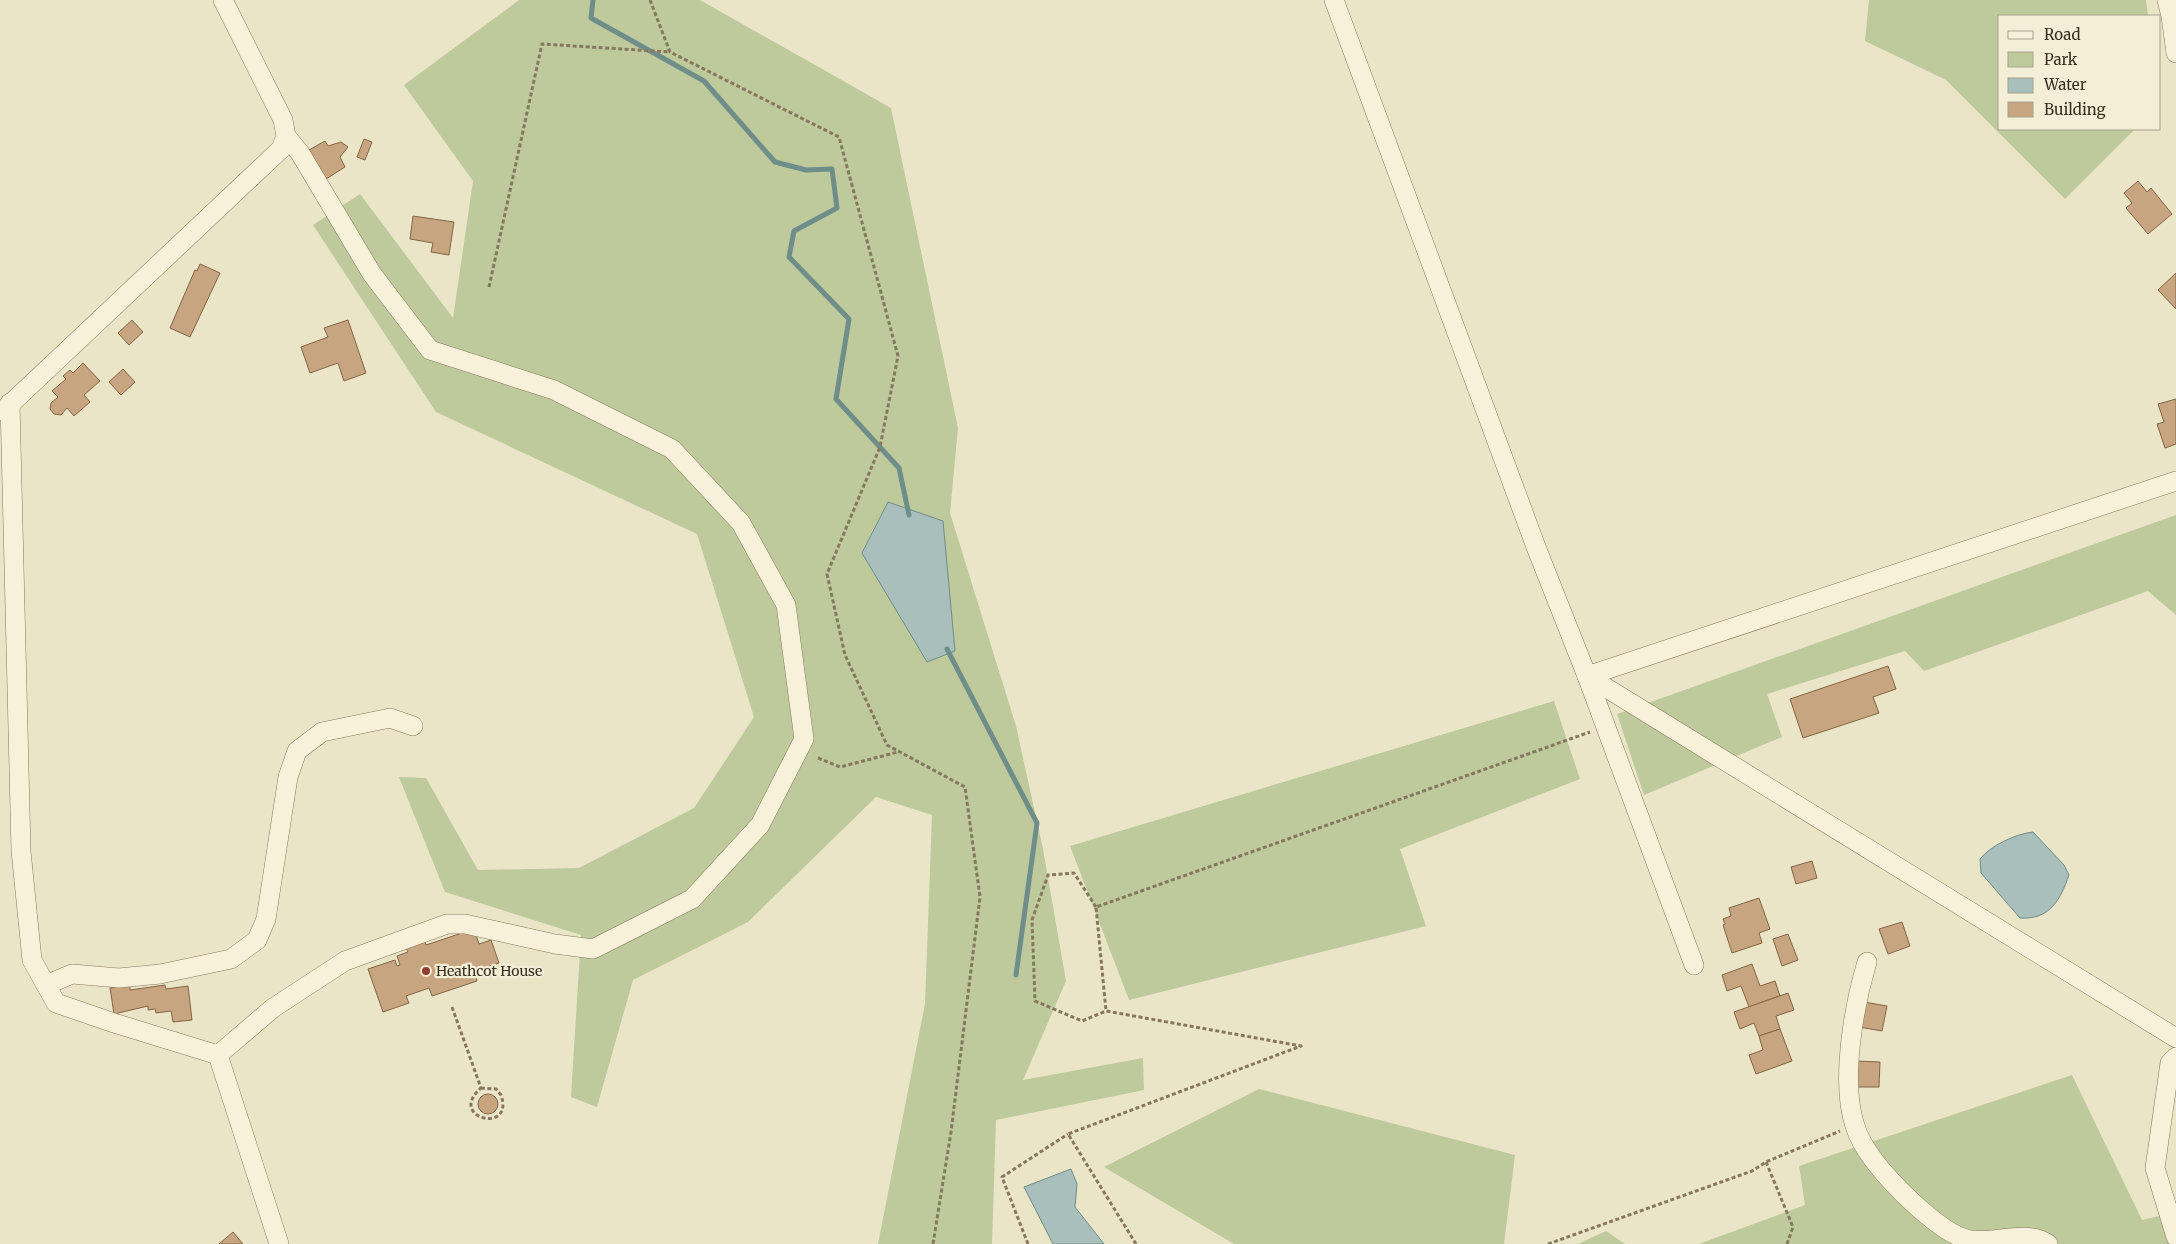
<svg xmlns="http://www.w3.org/2000/svg" width="2176" height="1244" font-family="Merriweather,serif">
<style>
.green{fill:#bec99c}
.water{fill:#a8bfbb;stroke:#6f8d89}
.lines{fill:none;stroke-linecap:round;stroke-linejoin:round}
.stream{stroke:#6f8d89;stroke-width:5}
.building{fill:#c7a580;stroke:#836545}
.minor-casing{stroke:#86785e;stroke-width:20}
.path{stroke:#86785e;stroke-width:3;stroke-dasharray:4 2.5;stroke-linecap:butt}
.minor{stroke:#f7f1da;stroke-width:19}
.poi-dot{fill:#903c32;stroke:#f3eed6;stroke-width:2}
.labels{text-anchor:middle;stroke-width:4.5;stroke-linejoin:round;paint-order:stroke}
.poi-label{font-size:14px;fill:#372e20;stroke:#f3eed6;text-anchor:start}
</style>
<rect width="100%" height="100%" fill="#ebe5c7"/>
<g class="green">
<polygon points="519,0 700,0 891,108 958,428 950,513 1016,726 1043,849 1066,981 1023,1080 1143,1058 1144,1090 996,1120 992,1244 878,1244 925,1004 932,815 876,797 748,922 633,980 597,1107 571,1097 581,935 445,892 399,777 426,778 478,870 579,868 694,808 754,717 697,534 436,412 313,225 360,194 453,318 473,181 404,85"/>
<polygon points="1869,0 2146,0 2148,16 2000,16 2000,129 2135,129 2065,199 1946,80 1865,41"/>
<polygon points="2176,515 2176,615 2148,591 1924,671 1905,651 1767,694 1782,737 1644,795 1617,714"/>
<polygon points="1554,701 1580,779 1400,849 1426,926 1129,1000 1070,846"/>
<polygon points="2072,1075 2142,1220 2176,1212 2176,1244 1699,1244 1805,1205 1799,1166"/>
<polygon points="1259,1089 1515,1155 1504,1244 1234,1244 1104,1167"/>
<polygon points="1606,1231 1625,1244 1578,1244"/>
</g>
<g class="water">
<polygon points="888,502 943,521 955,651 927,662 862,553"/>
<path d="M2033,832L2064,865L2069,875C2060,901 2049,920 2020,918L1981,873L1980,859C1990,846 2015,834 2033,832Z"/>
<polygon points="1071,1169 1077,1184 1075,1207 1104,1244 1053,1244 1024,1187"/>
</g>
<g class="lines">
<g class="stream">
<polyline points="593,0 591,18 704,81 775,162 806,170 832,169 837,208 794,231 789,257 849,319 836,399 899,468 909,515"/>
<polyline points="947,649 1037,823 1016,975"/>
</g>
</g>
<g class="building">
<polygon points="364,139 372,142 365,160 357,157"/>
<polygon points="325,141 328,146 341,142 348,147 340,157 345,167 326,179 309,150"/>
<polygon points="2138,181 2147,192 2151,188 2172,214 2148,234 2126,208 2132,203 2124,193"/>
<polygon points="413,216 454,222 449,255 431,252 433,243 410,239"/>
<polygon points="200,264 220,273 190,337 170,328 195,270 197,271"/>
<polygon points="2176,273 2176,309 2158,290"/>
<polygon points="132,320 143,332 129,345 118,333"/>
<polygon points="348,320 366,373 344,381 338,363 310,373 301,347 328,337 324,328"/>
<polygon points="83,363 100,381 84,395 90,402 74,416 67,408 61,415 54,414 50,409 51,403 58,397 52,391 66,379 63,376 70,370 73,373"/>
<polygon points="123,369 135,382 121,395 109,382"/>
<polygon points="2176,399 2176,444 2165,448 2157,424 2164,422 2158,404"/>
<polygon points="1888,666 1896,689 1873,697 1879,713 1803,738 1790,699"/>
<polygon points="1812,861 1817,878 1796,884 1791,867"/>
<polygon points="1759,898 1770,929 1759,933 1762,943 1732,953 1723,925 1725,924 1723,919 1731,916 1729,908"/>
<polygon points="1902,922 1910,946 1888,954 1879,929"/>
<polygon points="474,929 479,944 491,940 499,963 482,969 482,976 476,977 477,981 432,996 429,988 406,996 409,1003 383,1012 368,969 395,960 397,966 400,965 397,956 408,952 406,948 425,942 426,945"/>
<polygon points="1788,934 1798,960 1782,966 1773,939"/>
<polygon points="1752,964 1760,986 1775,981 1780,996 1749,1007 1741,986 1727,991 1722,975"/>
<polygon points="130,985 130,990 165,985 166,989 188,986 192,1020 173,1022 171,1011 156,1013 155,1009 148,1010 148,1006 114,1014 110,988"/>
<polygon points="1788,993 1794,1010 1776,1016 1780,1029 1759,1036 1754,1023 1740,1029 1734,1012"/>
<polygon points="1864,1002 1887,1006 1882,1031 1859,1027"/>
<polygon points="1780,1029 1792,1061 1756,1074 1749,1055 1763,1050 1759,1036"/>
<polygon points="1857,1061 1880,1062 1879,1087 1856,1087"/>
<circle cx="488" cy="1104" r="10"/>
<polygon points="233,1232 243,1244 219,1244"/>
</g>
<g class="lines">
<g class="minor-casing">
<g id="minor">
<polyline points="1334,0 1536,547 1587,676 2176,481"/>
<polyline points="2167,0 2171,16 2176,53"/>
<polyline points="10,403 21,851 32,960 56,1003 114,1023 218,1055 273,1008 345,961 447,924 465,924 555,944 593,949 692,899 760,825 804,739 786,605 741,523 672,449 554,390 430,350 372,274 300,153 286,136"/>
<polyline points="3,411 281,149 286,136 283,120 223,0"/>
<polyline points="1587,676 2176,1038"/>
<polyline points="1587,676 1694,965"/>
<path d="M1867,962C1854,1006 1840,1081 1855,1126C1863,1153 1891,1182 1911,1201C1925,1214 1951,1237 1970,1240C1996,1244 2025,1229 2048,1244"/>
<polyline points="46,985 72,974 119,978 160,974 231,959 257,940 266,919 288,777 297,751 322,732 390,718 413,726"/>
<polyline points="218,1055 279,1244"/>
<polyline points="2176,1057 2170,1063 2155,1168 2176,1237"/>
</g>
</g>
<g class="path">
<polyline points="650,0 670,52 839,137 898,356 880,447 827,574 845,655 887,745 965,787 980,897 951,1132 933,1244"/>
<polyline points="489,287 542,44 670,52"/>
<polyline points="818,758 840,767 898,752"/>
<polyline points="1096,907 1074,873 1048,875 1032,920 1035,1001 1082,1021 1106,1011"/>
<path d="M452,1007L481,1088C446,1118 515,1135 501,1095L496,1089L481,1088"/>
<polyline points="1766,1162 1793,1227 1787,1244"/>
<polyline points="1028,1244 1002,1177 1068,1134"/>
<polyline points="1136,1244 1068,1134 1301,1046 1106,1011 1096,907 1590,732"/>
<polyline points="1548,1244 1752,1171 1766,1162 1840,1131"/>
</g>
<use href="#minor" class="minor"/>
</g>
<circle class="poi-dot" cx="426" cy="971" r="5"/>
<g class="labels">
<g class="poi-label">
<text x="436" y="976">Heathcot House</text>
</g>
</g>
<rect x="1998" y="15" width="162" height="115" fill="#f3eed6" stroke="#a8a18d"/>
<rect x="2008" y="31" width="25" height="8" fill="#f7f1da" stroke="#a8a18d"/>
<text x="2044" y="40" font-size="15" fill="#372e20">Road</text>
<rect x="2008" y="52" width="25" height="15" fill="#bec99c" stroke="#a8a18d"/>
<text x="2044" y="65" font-size="15" fill="#372e20">Park</text>
<rect x="2008" y="78" width="25" height="15" fill="#a8bfbb" stroke="#a8a18d"/>
<text x="2044" y="90" font-size="15" fill="#372e20">Water</text>
<rect x="2008" y="102" width="25" height="15" fill="#c7a580" stroke="#a8a18d"/>
<text x="2044" y="115" font-size="15" fill="#372e20">Building</text>
</svg>
